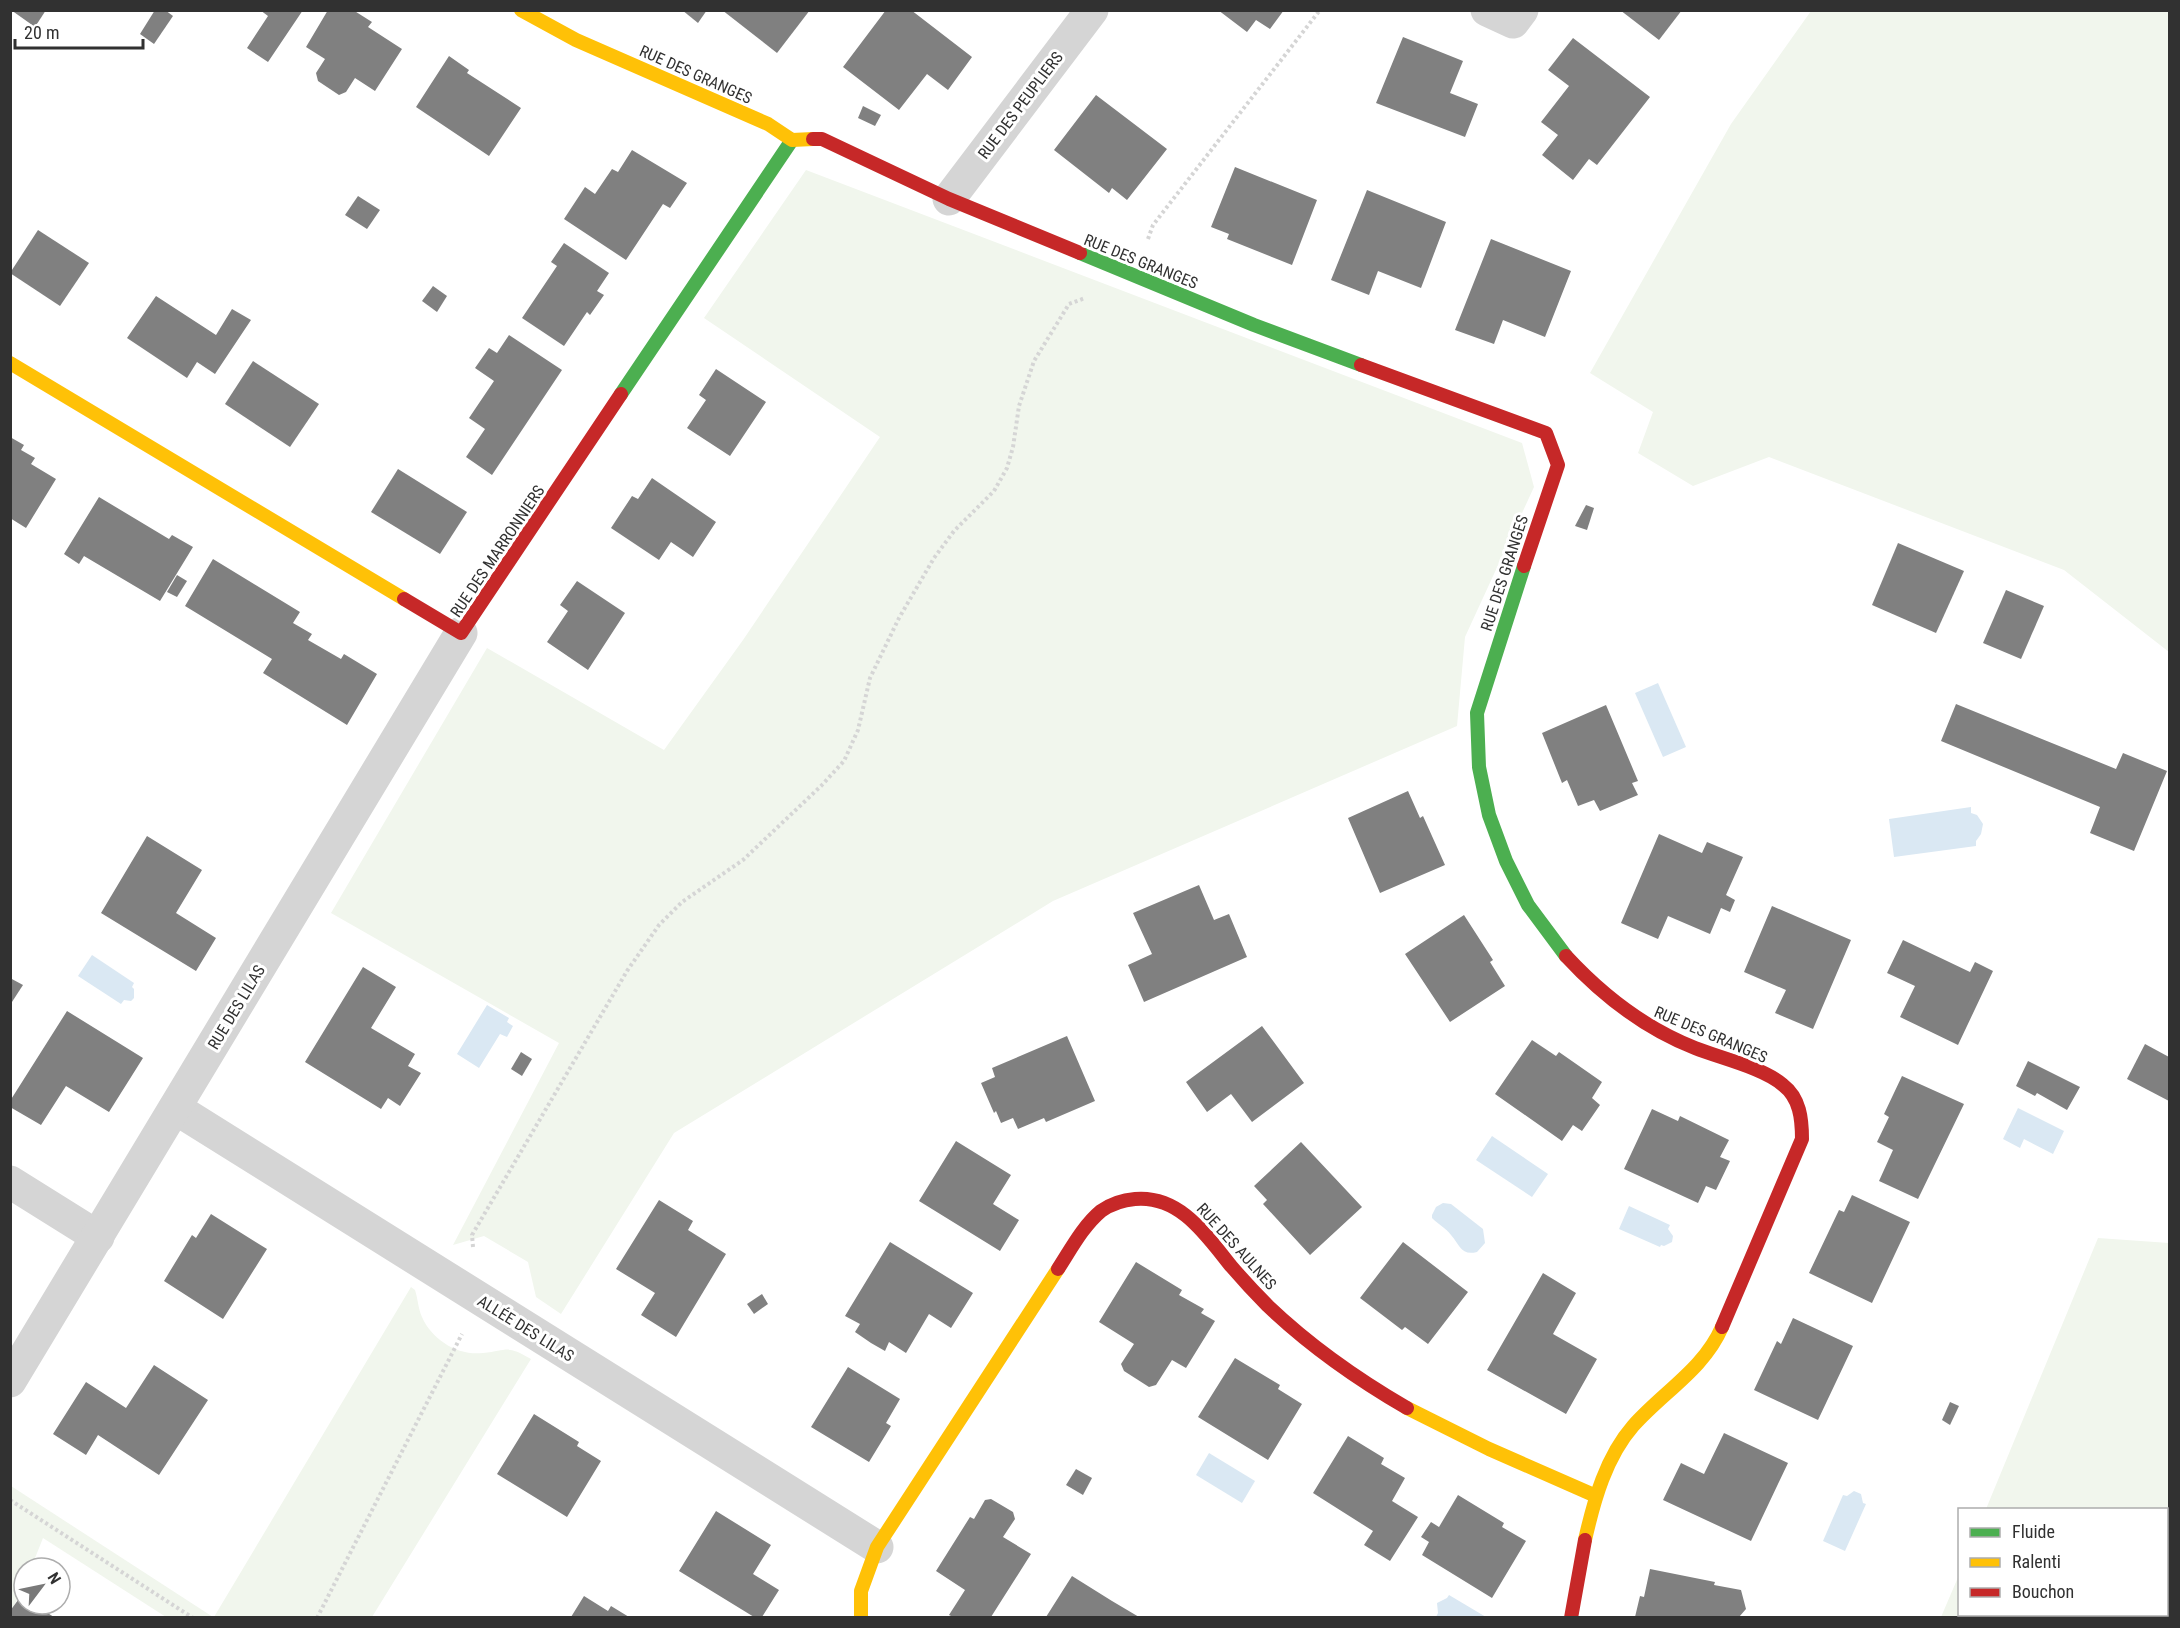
<svg xmlns="http://www.w3.org/2000/svg" width="2180" height="1628" font-family="'Roboto Condensed',sans-serif">
<style>
.green{fill:#f1f6ed}
.water{fill:#dae8f3}
.building{fill:#808080}
.lines{fill:none;stroke-linecap:round;stroke-linejoin:round}
.path{stroke:#d5d5d5;stroke-width:4;stroke-dasharray:3 3;stroke-linecap:butt}
.street{stroke:#d5d5d5;stroke-width:33}
.fast{stroke:#4caf50;stroke-width:14}
.slow{stroke:#ffc107;stroke-width:14}
.jam{stroke:#c62828;stroke-width:14}
.labels{text-anchor:middle;stroke-width:6;stroke-linejoin:round;paint-order:stroke}
.street-label{font-size:16px;fill:#313131;stroke:#fff}
</style>
<rect width="100%" height="100%" fill="#fff"/>
<g class="green">
<polygon points="1811,11 2169,11 2169,652 2064,570 1769,457 1693,486 1638,453 1653,412 1590,373 1731,124"/>
<polygon points="806,170 1522,443 1534,487 1465,637 1457,726 1053,901 674,1133 561,1314 536,1297 528,1262 484,1236 453,1245 559,1043 331,913 487,648 664,750 743,640 880,437 704,318"/>
<polygon points="2098,1238 2169,1243 2169,1617 1941,1617 1959,1575 1960,1614 2166,1614 2166,1510 1986,1509"/>
<path d="M411,1287L415,1290C418,1299 418,1308 422,1317C432,1340 458,1356 483,1353C508,1351 506,1344 531,1359L372,1617H214Z"/>
<polygon points="11,1486 213,1617 166,1617 43,1538 31,1568 24,1568 24,1587 11,1611"/>
</g>
<g class="water">
<polygon points="1658,683 1686,747 1663,757 1635,693"/>
<polygon points="1971,807 1971,813 1977,815 1983,824 1981,834 1976,841 1976,846 1894,857 1889,819"/>
<polygon points="92,955 134,983 132,987 134,989 134,998 131,1001 124,1000 121,1004 78,976"/>
<polygon points="487,1005 509,1018 507,1022 513,1026 507,1037 500,1034 479,1068 457,1054"/>
<polygon points="2018,1108 2064,1131 2053,1154 2024,1139 2020,1148 2003,1139"/>
<polygon points="1492,1136 1548,1174 1532,1197 1476,1160"/>
<path d="M1443,1203L1451,1204L1483,1229L1485,1243L1477,1252C1461,1256 1460,1245 1451,1235C1446,1228 1438,1224 1432,1218V1215L1436,1207Z"/>
<polygon points="1629,1206 1670,1225 1668,1229 1673,1236 1672,1242 1664,1246 1661,1245 1660,1247 1619,1229"/>
<polygon points="1209,1453 1255,1481 1242,1503 1196,1475"/>
<polygon points="1854,1491 1861,1494 1863,1503 1866,1504 1845,1551 1823,1541 1843,1495 1847,1496"/>
<polygon points="1449,1595 1486,1617 1436,1617 1438,1613 1437,1603 1447,1598"/>
</g>
<g class="building">
<polygon points="11,10 46,10 35,27"/>
<polygon points="155,10 165,10 173,16 154,44 140,34"/>
<polygon points="260,10 303,10 268,62 247,48 268,16"/>
<polygon points="328,10 353,10 372,22 368,27 402,49 375,91 355,78 346,92 339,95 318,81 316,73 325,59 306,47"/>
<polygon points="682,10 707,10 698,23"/>
<polygon points="722,10 810,10 777,53"/>
<polygon points="886,10 911,10 972,57 948,90 927,74 899,110 843,67"/>
<polygon points="1218,10 1284,10 1270,29 1256,20 1247,32"/>
<polygon points="1620,10 1682,10 1659,40"/>
<polygon points="1403,37 1463,61 1450,93 1478,104 1465,137 1376,103"/>
<polygon points="1573,38 1650,97 1597,165 1589,159 1573,180 1542,155 1558,135 1541,122 1569,86 1548,70"/>
<polygon points="449,56 469,70 467,73 521,108 489,156 416,107"/>
<polygon points="1096,95 1167,149 1127,200 1112,188 1109,193 1054,150"/>
<polygon points="863,106 881,115 875,126 858,118"/>
<polygon points="632,150 687,183 670,208 663,204 626,260 564,219 585,187 595,194 612,169 618,172"/>
<polygon points="1235,167 1317,200 1292,265 1227,239 1229,234 1211,227"/>
<polygon points="1367,190 1446,222 1421,288 1378,271 1369,295 1331,280"/>
<polygon points="358,196 380,210 367,229 345,215"/>
<polygon points="38,230 89,263 60,306 10,273"/>
<polygon points="1491,239 1571,271 1545,337 1503,320 1494,344 1455,330"/>
<polygon points="564,243 609,273 597,291 604,295 590,315 587,312 564,346 522,318 557,266 551,262"/>
<polygon points="433,286 447,296 437,312 422,301"/>
<polygon points="156,296 216,335 232,309 251,320 215,374 197,362 187,378 127,338"/>
<polygon points="509,335 562,370 492,475 466,457 485,429 469,418 494,381 475,368 489,348 497,353"/>
<polygon points="253,361 319,404 290,447 225,404"/>
<polygon points="716,369 766,402 730,456 687,428 706,400 699,395"/>
<polygon points="10,437 24,445 21,450 35,458 31,464 56,479 26,528 10,518"/>
<polygon points="398,469 467,512 440,554 371,512"/>
<polygon points="652,478 716,522 693,557 671,542 659,560 611,528 632,496 638,499"/>
<polygon points="99,497 169,539 172,535 193,547 160,601 84,556 79,564 64,554"/>
<polygon points="1586,505 1594,508 1587,530 1575,526"/>
<polygon points="1898,543 1964,571 1936,633 1872,605"/>
<polygon points="213,559 300,612 293,623 312,634 308,640 341,659 344,654 377,674 347,725 263,673 272,659 185,606"/>
<polygon points="177,575 187,581 177,597 167,592"/>
<polygon points="577,581 625,613 588,670 547,642 568,611 560,605"/>
<polygon points="2006,590 2044,606 2021,659 1983,643"/>
<polygon points="1956,704 2116,769 2123,753 2167,771 2134,851 2090,833 2100,807 1941,741"/>
<polygon points="1606,705 1638,781 1632,783 1638,795 1600,811 1594,800 1578,806 1567,780 1562,783 1542,733"/>
<polygon points="1408,791 1420,818 1423,816 1445,865 1380,893 1348,818"/>
<polygon points="1659,834 1702,853 1707,842 1743,857 1726,895 1735,900 1730,912 1721,908 1710,934 1668,916 1658,939 1621,923"/>
<polygon points="147,836 202,870 176,913 216,938 196,971 101,913"/>
<polygon points="1199,885 1214,920 1229,914 1247,957 1144,1002 1128,965 1152,954 1133,913"/>
<polygon points="1772,906 1851,940 1813,1029 1775,1013 1786,990 1744,972"/>
<polygon points="1464,915 1493,960 1490,962 1505,986 1450,1022 1405,954"/>
<polygon points="1903,940 1970,972 1975,962 1993,971 1958,1045 1900,1017 1915,986 1887,973"/>
<polygon points="363,967 396,987 371,1028 415,1054 408,1066 421,1073 400,1106 388,1098 381,1109 305,1062"/>
<polygon points="10,978 23,985 10,1005"/>
<polygon points="67,1011 143,1058 109,1112 66,1086 41,1125 10,1107 10,1101"/>
<polygon points="1262,1026 1304,1083 1252,1122 1231,1094 1207,1112 1186,1082"/>
<polygon points="1067,1036 1095,1101 1046,1122 1044,1118 1018,1129 1013,1118 1001,1123 996,1111 994,1113 981,1083 995,1077 992,1068"/>
<polygon points="1532,1040 1556,1056 1559,1052 1602,1082 1592,1098 1600,1105 1582,1131 1573,1125 1562,1141 1495,1094"/>
<polygon points="2145,1044 2169,1057 2169,1101 2127,1079"/>
<polygon points="521,1052 532,1059 522,1076 511,1069"/>
<polygon points="2028,1061 2080,1087 2067,1110 2037,1093 2035,1096 2016,1086"/>
<polygon points="1902,1076 1964,1104 1918,1199 1879,1181 1893,1150 1877,1142 1889,1117 1884,1114"/>
<polygon points="1652,1109 1678,1121 1680,1116 1729,1140 1720,1157 1730,1161 1716,1190 1706,1186 1698,1203 1624,1169"/>
<polygon points="956,1141 1011,1175 993,1204 1019,1220 1000,1251 919,1201"/>
<polygon points="1301,1142 1362,1207 1310,1255 1263,1204 1267,1200 1254,1186"/>
<polygon points="1852,1195 1910,1222 1872,1303 1809,1273 1839,1210 1844,1212"/>
<polygon points="659,1200 693,1221 688,1230 726,1254 676,1337 641,1315 655,1293 616,1269"/>
<polygon points="211,1214 267,1249 223,1319 164,1281 192,1235 196,1238"/>
<polygon points="890,1242 973,1293 951,1328 929,1314 906,1353 889,1342 885,1351 871,1343 855,1332 860,1324 845,1316"/>
<polygon points="1403,1242 1468,1292 1428,1344 1405,1327 1402,1330 1360,1298"/>
<polygon points="1136,1262 1182,1290 1179,1295 1204,1309 1201,1313 1215,1321 1186,1368 1172,1360 1156,1385 1149,1387 1124,1371 1121,1364 1134,1344 1099,1322"/>
<polygon points="1543,1273 1576,1293 1553,1334 1597,1359 1566,1414 1487,1370"/>
<polygon points="762,1294 768,1304 754,1314 747,1304"/>
<polygon points="1793,1318 1853,1346 1818,1420 1754,1390 1777,1341 1781,1344"/>
<polygon points="1235,1358 1280,1385 1278,1389 1302,1404 1268,1460 1198,1417"/>
<polygon points="154,1365 208,1400 159,1475 98,1435 86,1455 53,1434 86,1382 126,1408"/>
<polygon points="848,1367 900,1399 886,1423 891,1426 869,1462 811,1427"/>
<polygon points="1950,1402 1959,1406 1950,1425 1942,1420"/>
<polygon points="534,1414 579,1442 577,1446 601,1461 567,1517 497,1474"/>
<polygon points="1724,1433 1788,1463 1751,1541 1663,1500 1681,1463 1704,1474"/>
<polygon points="1348,1436 1384,1458 1381,1464 1405,1478 1392,1501 1418,1517 1390,1561 1364,1545 1373,1531 1313,1493"/>
<polygon points="1076,1469 1092,1478 1083,1495 1066,1485"/>
<polygon points="1458,1495 1504,1523 1502,1527 1526,1541 1492,1598 1422,1555 1429,1542 1421,1537 1431,1522 1439,1527"/>
<polygon points="991,1499 1013,1512 1015,1519 1003,1537 1031,1554 991,1617 953,1617 949,1615 965,1590 936,1571 970,1517 974,1519 985,1500"/>
<polygon points="716,1511 771,1545 753,1574 779,1590 762,1617 754,1617 679,1571"/>
<polygon points="1650,1569 1715,1582 1714,1585 1741,1590 1746,1609 1739,1617 1635,1617 1640,1596 1644,1597"/>
<polygon points="1072,1576 1112,1601 1139,1617 1046,1617"/>
<polygon points="21,1596 24,1598 24,1604 33,1604 54,1617 10,1617 10,1611"/>
<polygon points="584,1596 608,1611 611,1606 629,1617 571,1617"/>
</g>
<g class="lines">
<g class="path">
<polyline points="1148,239 1153,225 1320,10"/>
<polyline points="473,1247 472,1235 627,971 659,925 682,902 743,860 821,786 844,761 858,730 870,678 899,618 934,558 954,531 994,491 1007,468 1013,447 1019,406 1034,361 1069,304 1085,298"/>
<polyline points="10,1500 193,1618"/>
<polyline points="317,1618 462,1334"/>
</g>
<g class="street">
<polyline points="1487,10 1513,22 1522,10"/>
<polyline points="949,199 1092,10"/>
<polyline points="175,1108 877,1547"/>
<polyline points="10,1182 98,1237"/>
<polyline points="10,1381 461,633"/>
</g>
<g class="fast">
<polyline points="1080,253 1254,325 1361,365"/>
<polyline points="621,394 792,140"/>
<polyline points="1524,566 1477,713 1479,767 1489,815 1506,861 1528,905 1566,956"/>
</g>
<g class="slow">
<polyline points="521,10 576,40 768,124 792,140 813,139"/>
<polyline points="10,363 404,599"/>
<polyline points="1407,1408 1489,1449 1596,1496"/>
<path d="M1585,1540C1594,1500 1606,1457 1633,1426C1663,1392 1704,1369 1722,1327"/>
<polyline points="861,1618 861,1591 877,1547 1058,1269"/>
</g>
<g class="jam">
<polyline points="813,139 822,139 949,199 1080,253"/>
<polyline points="1361,365 1546,433 1558,465 1524,566"/>
<polyline points="404,599 461,633 621,394"/>
<path d="M1566,956C1603,996 1644,1028 1695,1048C1720,1058 1764,1068 1783,1085C1800,1098 1802,1119 1802,1139L1722,1327"/>
<path d="M1058,1269C1071,1249 1083,1226 1101,1211C1111,1204 1123,1200 1135,1199C1180,1195 1206,1235 1231,1266C1243,1280 1255,1293 1268,1306C1310,1346 1357,1379 1407,1408"/>
<polyline points="1571,1618 1585,1540"/>
</g>
</g>
<g class="labels">
<g class="street-label">
<text transform="translate(696 74) rotate(24)" y="6">RUE DES GRANGES</text>
<text transform="translate(1020 105) rotate(-53)" y="6">RUE DES PEUPLIERS</text>
<text transform="translate(1141 261) rotate(22)" y="6">RUE DES GRANGES</text>
<text transform="translate(497 551) rotate(-56)" y="6">RUE DES MARRONNIERS</text>
<text transform="translate(1504 573) rotate(-72)" y="6">RUE DES GRANGES</text>
<text transform="translate(236 1007) rotate(-59)" y="6">RUE DES LILAS</text>
<text transform="translate(1711 1034) rotate(23)" y="6">RUE DES GRANGES</text>
<text transform="translate(1237 1246) rotate(48)" y="6">RUE DES AULNES</text>
<text transform="translate(526 1328) rotate(32)" y="6">ALLÉE DES LILAS</text>
</g>
</g>
<rect width="2180" height="1628" fill="none" stroke="#313131" stroke-width="24"/>
<rect x="1958" y="1508" width="210" height="108" fill="#ffffff" stroke="#adadad" stroke-width="1.5"/>
<rect x="1970" y="1528" width="30" height="9" fill="#4caf50" stroke="#adadad" stroke-width="1.5"/>
<text x="2012" y="1538" font-size="18" fill="#313131">Fluide</text>
<rect x="1970" y="1558" width="30" height="9" fill="#ffc107" stroke="#adadad" stroke-width="1.5"/>
<text x="2012" y="1568" font-size="18" fill="#313131">Ralenti</text>
<rect x="1970" y="1588" width="30" height="9" fill="#c62828" stroke="#adadad" stroke-width="1.5"/>
<text x="2012" y="1598" font-size="18" fill="#313131">Bouchon</text>
<g transform="translate(42 1586) rotate(58)"><circle r="28" fill="#ffffff" stroke="#adadad" stroke-width="1.5"/>
<path d="M0-4.5L10 22L0 15L-10 22Z" fill="#797979"/>
<text y="-9" font-size="16" font-weight="bold" text-anchor="middle" fill="#313131">N</text>
</g>
<path d="M15 39v9h128v-9" fill="none" stroke="#313131" stroke-width="3"/>
<text x="24" y="39" font-size="18" fill="#313131" stroke="#ffffff" stroke-width="4.5" paint-order="stroke">20 m</text>
</svg>
